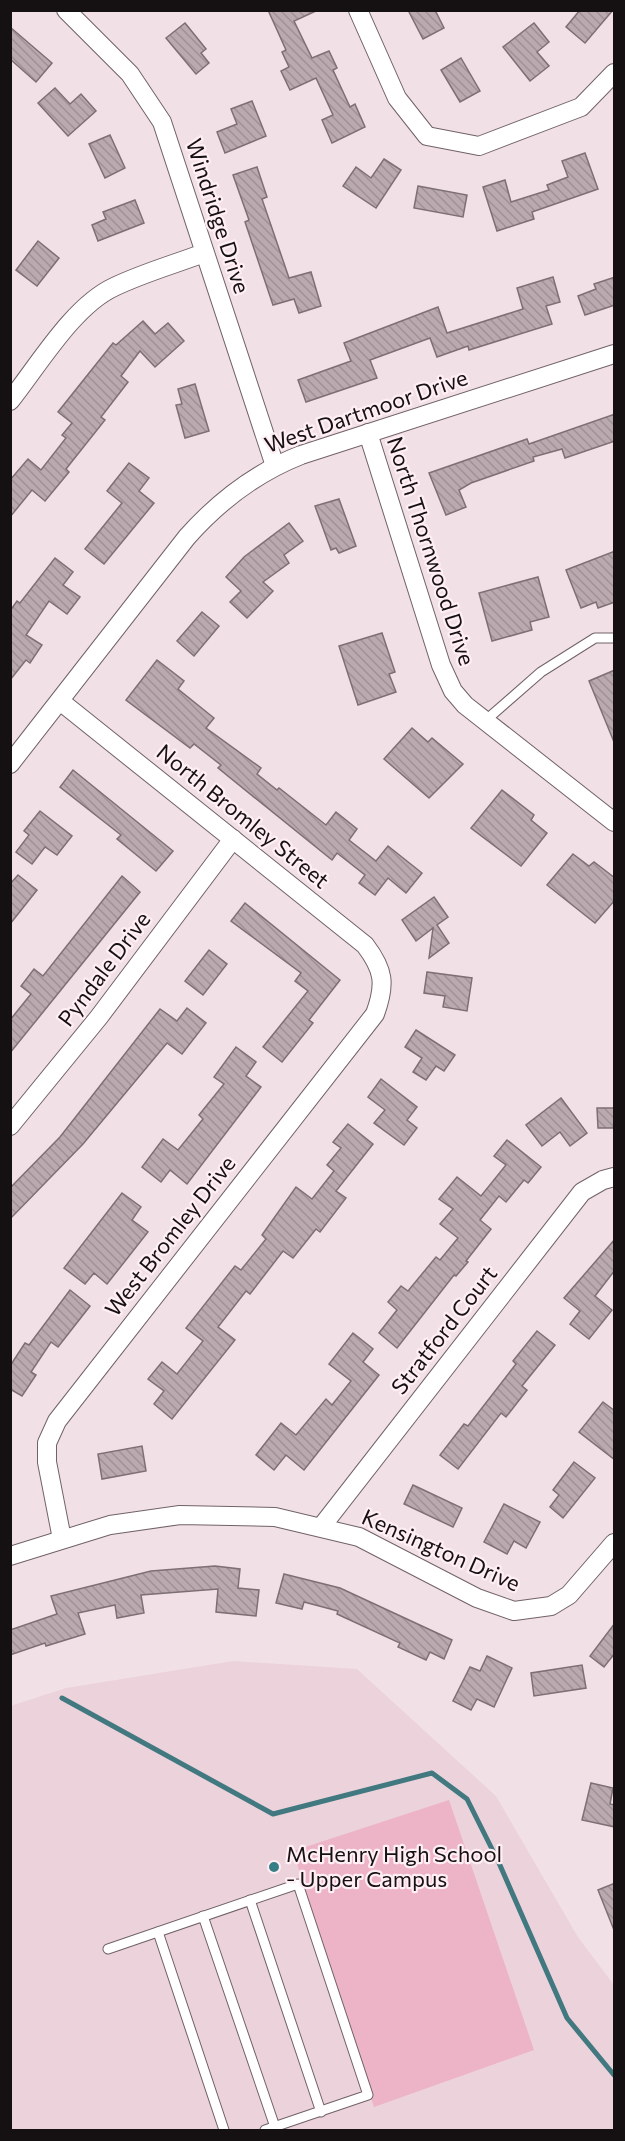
<svg xmlns="http://www.w3.org/2000/svg" width="625" height="2141" font-family="Commissioner,sans-serif">
<style>
.built{fill:#ecd3db}
.green{fill:#edb3c7}
.lines{fill:none;stroke-linecap:round;stroke-linejoin:round}
.stream{stroke:#42787f;stroke-width:5}
.building{fill:url(#building-back-hatch);stroke:#7e6f74;stroke-width:1.5}
.lane-casing{stroke:#716267;stroke-width:11}
.street-casing{stroke:#716267;stroke-width:20}
.lane{stroke:#fff;stroke-width:9}
.street{stroke:#fff;stroke-width:18}
.poi-dot{fill:#367e86;stroke:#ffeef3;stroke-width:2}
.labels{text-anchor:middle;stroke-width:4.5;stroke-linejoin:round;paint-order:stroke}
.street-label{font-size:22px;fill:#151012;stroke:#ffeef3}
.poi-label{font-size:22px;fill:#151012;stroke:#ffeef3;text-anchor:start}
</style>
<defs>
<pattern id="building-back-hatch" width="6" height="6" patternUnits="userSpaceOnUse" patternTransform="scale(1.5)"><rect width="6" height="6" fill="#baaaaf"/><path d="M-1 5l2 2M0 0l6 6M5-1l2 2" fill="none" stroke="#9f9196"/></pattern>
</defs>
<rect width="100%" height="100%" fill="#f1e1e6"/>
<polygon class="built" points="233,1661 357,1669 496,1796 578,1937 614,1985 614,2130 11,2130 10,1706 66,1688"/>
<polygon class="green" points="449,1800 534,2050 374,2107 293,1851"/>
<g class="lines">
<polyline class="stream" points="62,1698 273,1814 432,1773 467,1799 499,1863 567,2018 614,2075"/>
</g>
<g class="building">
<polygon points="268,10 318,10 294,21 312,58 329,51 337,68 333,70 350,107 355,104 365,127 332,143 322,120 333,115 316,78 290,90 281,71 289,67 282,52 286,50"/>
<polygon points="408,10 435,10 444,28 423,39"/>
<polygon points="580,10 613,10 585,43 566,27"/>
<polygon points="185,23 206,49 201,53 209,63 196,74 166,38"/>
<polygon points="534,23 549,42 537,52 549,66 530,81 503,47"/>
<polygon points="10,27 52,63 36,82 10,59"/>
<polygon points="461,58 480,91 460,102 441,70"/>
<polygon points="55,88 70,104 81,94 96,111 68,136 38,103"/>
<polygon points="252,101 266,136 225,153 217,132 237,124 231,109"/>
<polygon points="110,135 125,168 105,178 89,144"/>
<polygon points="585,153 598,189 532,212 534,219 497,231 483,187 505,180 511,202 549,190 547,185 568,177 562,161"/>
<polygon points="384,159 401,170 376,208 343,186 356,167 371,178"/>
<polygon points="257,167 267,197 262,199 289,278 311,272 321,306 299,313 294,299 273,305 245,222 249,220 233,175"/>
<polygon points="418,186 467,195 463,217 414,208"/>
<polygon points="135,200 144,223 98,241 92,225 106,219 103,212"/>
<polygon points="38,241 59,258 37,286 16,270"/>
<polygon points="553,277 560,302 546,306 552,324 469,350 468,346 437,357 430,338 370,360 377,378 306,402 298,380 351,361 344,343 438,307 447,333 523,309 517,288"/>
<polygon points="615,277 615,305 585,315 578,296 596,289 594,284"/>
<polygon points="143,321 155,334 168,323 184,341 155,367 140,351 121,376 128,382 101,417 105,420 66,469 69,472 45,501 32,490 10,517 10,480 28,459 41,470 66,438 62,435 72,423 58,412 113,343 116,345"/>
<polygon points="195,384 209,431 185,438 176,405 182,404 178,389"/>
<polygon points="615,414 615,441 565,458 562,449 533,457 534,461 471,483 459,490 466,507 446,515 429,473 527,439 529,444"/>
<polygon points="129,463 149,478 139,491 154,503 104,564 85,549 122,503 107,491"/>
<polygon points="339,499 356,546 339,553 336,548 331,550 315,506"/>
<polygon points="289,523 303,541 284,555 289,563 263,582 273,591 247,618 230,602 241,591 226,577 244,557"/>
<polygon points="615,551 615,602 598,608 596,602 581,608 566,570"/>
<polygon points="55,558 73,572 63,585 80,597 67,614 49,601 26,635 42,645 30,663 26,660 10,680 10,611 17,601 20,603"/>
<polygon points="538,577 549,617 530,622 532,630 492,641 479,593"/>
<polygon points="202,612 219,626 194,656 177,641"/>
<polygon points="382,633 395,672 389,674 396,692 358,705 339,646"/>
<polygon points="157,660 184,681 178,689 214,718 206,728 261,768 257,774 277,790 279,788 326,825 336,812 357,829 349,840 376,861 388,846 422,873 406,893 388,878 375,895 359,883 365,875 337,853 332,860 218,768 221,765 194,744 190,748 126,700"/>
<polygon points="615,670 615,741 614,742 589,681"/>
<polygon points="412,728 428,742 432,738 463,764 429,798 384,759"/>
<polygon points="73,770 173,851 156,871 117,839 121,835 60,787"/>
<polygon points="502,790 534,815 531,820 547,833 521,866 471,828"/>
<polygon points="40,811 72,836 57,855 45,847 32,864 16,852 29,835 24,831"/>
<polygon points="573,854 589,866 594,862 615,878 615,900 595,923 547,885"/>
<polygon points="18,875 37,890 10,924 10,884"/>
<polygon points="122,876 140,892 10,1053 10,1020 31,994 21,986 34,969 43,976"/>
<polygon points="434,897 448,917 437,925 449,943 429,958 433,928 416,941 402,920"/>
<polygon points="245,903 340,980 309,1020 313,1023 282,1062 263,1047 308,991 295,981 301,973 231,921"/>
<polygon points="209,950 227,964 203,995 185,981"/>
<polygon points="427,972 472,978 467,1011 443,1007 445,996 424,993"/>
<polygon points="187,1008 206,1023 182,1054 167,1043 83,1144 10,1219 10,1188 60,1137 160,1009 177,1021"/>
<polygon points="416,1030 455,1055 444,1071 436,1066 426,1080 413,1072 422,1058 405,1047"/>
<polygon points="236,1047 256,1062 246,1076 261,1087 187,1184 170,1170 161,1182 142,1167 163,1139 178,1150 203,1119 199,1115 224,1084 214,1077"/>
<polygon points="381,1079 417,1107 407,1120 417,1128 404,1145 374,1123 385,1110 368,1097"/>
<polygon points="561,1098 587,1133 570,1146 560,1132 542,1146 526,1125"/>
<polygon points="597,1108 615,1108 615,1128 598,1128"/>
<polygon points="348,1124 373,1144 336,1191 346,1198 320,1232 316,1229 293,1258 283,1251 250,1294 246,1291 218,1327 235,1340 172,1419 154,1404 164,1391 148,1379 162,1362 177,1374 203,1341 186,1328 235,1266 241,1270 266,1239 262,1235 296,1187 312,1199 334,1171 327,1165 341,1148 333,1142"/>
<polygon points="507,1140 541,1167 528,1183 524,1180 506,1202 499,1196 480,1220 491,1229 466,1261 468,1262 456,1276 454,1275 397,1348 379,1333 397,1310 388,1302 401,1286 408,1291 436,1257 440,1260 458,1238 440,1224 453,1209 439,1199 457,1177 481,1196 506,1165 494,1156"/>
<polygon points="122,1193 141,1207 132,1220 148,1232 107,1284 94,1273 85,1284 64,1268"/>
<polygon points="615,1239 615,1270 595,1296 612,1310 589,1339 570,1324 580,1311 564,1298"/>
<polygon points="70,1290 90,1306 58,1347 51,1342 31,1372 36,1375 22,1396 10,1389 10,1366 25,1343 29,1345"/>
<polygon points="537,1331 555,1345 522,1386 527,1390 506,1417 501,1413 458,1469 440,1455 464,1424 468,1426 516,1364 513,1361"/>
<polygon points="353,1333 373,1349 363,1362 379,1375 304,1470 286,1455 274,1470 256,1455 281,1423 296,1435 326,1399 332,1405 351,1381 329,1364"/>
<polygon points="603,1402 615,1411 615,1460 579,1432"/>
<polygon points="142,1446 146,1471 102,1479 98,1454"/>
<polygon points="574,1462 595,1478 563,1518 550,1507 559,1495 553,1490"/>
<polygon points="413,1485 462,1508 453,1527 404,1504"/>
<polygon points="504,1504 540,1522 526,1548 514,1541 507,1554 484,1542"/>
<polygon points="215,1566 240,1569 238,1588 259,1590 256,1616 216,1612 218,1589 141,1595 144,1613 117,1618 115,1605 78,1613 85,1634 46,1646 45,1643 10,1655 10,1630 57,1614 51,1596 151,1571"/>
<polygon points="284,1574 340,1588 452,1640 444,1659 430,1652 426,1660 398,1647 400,1643 337,1614 338,1611 304,1602 302,1609 276,1603"/>
<polygon points="615,1623 615,1653 604,1667 590,1656"/>
<polygon points="487,1656 512,1668 494,1707 477,1699 471,1710 453,1701 470,1667 480,1671"/>
<polygon points="582,1665 586,1688 534,1696 531,1673"/>
<polygon points="591,1783 613,1788 610,1804 615,1805 615,1827 582,1820"/>
<polygon points="615,1883 615,1930 614,1930 598,1890"/>
</g>
<g class="lines">
<g class="lane-casing">
<g id="lane">
<polyline points="485,721 541,672 595,638 614,638"/>
<polyline points="250,1900 321,2112"/>
<polyline points="203,1916 275,2127"/>
<polyline points="158,1932 224,2130"/>
<polyline points="108,1949 298,1884 368,2095 265,2130"/>
</g>
</g>
<g class="street-casing">
<g id="street">
<polyline points="66,10 130,74 162,122 275,466"/>
<polyline points="358,10 397,98 427,136 479,146 581,107 614,73"/>
<path d="M10,401C38,366 73,306 114,287C143,273 175,264 204,253"/>
<polyline points="368,433 441,665 453,691 465,705 614,822"/>
<path d="M60,701L365,945C384,970 386,984 375,1014L57,1421L47,1443V1462L62,1539"/>
<path d="M10,764L187,537C219,501 255,473 301,455L614,354"/>
<polyline points="10,1126 99,1017 233,839"/>
<polyline points="322,1526 582,1192 603,1180 614,1177"/>
<polyline points="10,1556 110,1525 180,1515 275,1517 359,1537 477,1598 514,1611 551,1606 569,1595 614,1543"/>
</g>
</g>
<use href="#lane" class="lane"/>
<use href="#street" class="street"/>
</g>
<circle class="poi-dot" cx="274" cy="1867" r="6"/>
<g class="labels">
<g class="street-label">
<text transform="translate(218 216) rotate(72)" y="8">Windridge Drive</text>
<text transform="translate(366 411) rotate(-19)" y="8">West Dartmoor Drive</text>
<text transform="translate(431 551) rotate(72)" y="8">North Thornwood Drive</text>
<text transform="translate(243 816) rotate(39)" y="8">North Bromley Street</text>
<text transform="translate(104 969) rotate(-53)" y="8">Pyndale Drive</text>
<text transform="translate(170 1236) rotate(-52)" y="8">West Bromley Drive</text>
<text transform="translate(444 1330) rotate(-52)" y="8">Stratford Court</text>
<text transform="translate(441 1550) rotate(24)" y="8">Kensington Drive</text>
</g>
<g class="poi-label">
<text x="286" y="1862">McHenry High School<tspan x="286" dy="25">- Upper Campus</tspan></text>
</g>
</g>
<rect width="625" height="2141" fill="none" stroke="#151012" stroke-width="24"/>
</svg>
